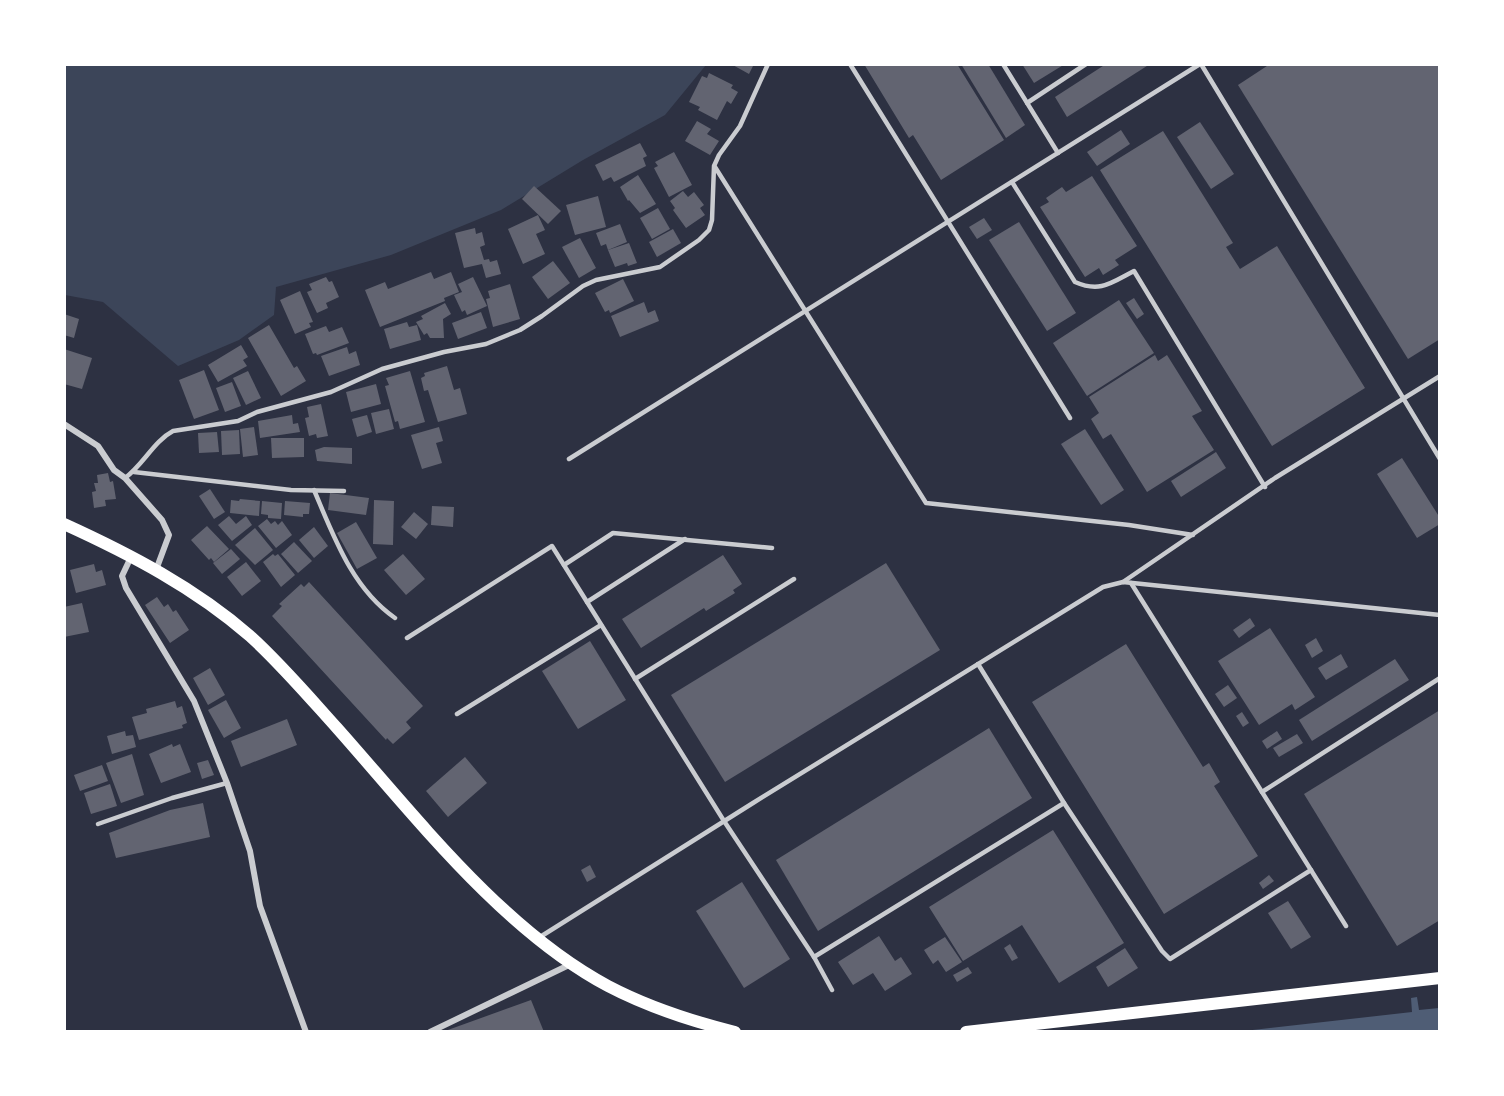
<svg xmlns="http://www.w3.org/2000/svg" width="1504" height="1096" font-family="Georgia,serif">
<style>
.green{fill:#3c4559}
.water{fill:#4f5d75}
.building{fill:#626471}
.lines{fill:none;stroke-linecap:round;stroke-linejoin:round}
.service{stroke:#caccd0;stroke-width:4.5}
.minor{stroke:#caccd0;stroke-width:6}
.secondary{stroke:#fff;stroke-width:12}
</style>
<rect width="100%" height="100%" fill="#2d3142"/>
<polygon class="green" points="64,65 706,65 665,115 583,160 501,210 391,255 276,287 274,315 239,340 178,366 103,302 65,295"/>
<polygon class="water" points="1417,997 1419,1010 1439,1008 1439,1031 1244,1031 1412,1012 1411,998"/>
<g class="building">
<polygon points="731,64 754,64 749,74"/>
<polygon points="864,64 957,64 1004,140 941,180 913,135 909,138"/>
<polygon points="961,64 988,64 1025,125 1006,138"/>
<polygon points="1022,64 1065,64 1034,83"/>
<polygon points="1106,64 1150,64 1067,117 1055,97"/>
<polygon points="1270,64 1440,64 1440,339 1408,359 1238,85"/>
<polygon points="709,73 733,85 731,88 738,92 731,104 727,101 717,120 698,110 700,107 689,102 702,76 707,78"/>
<polygon points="697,121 711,129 707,134 719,141 710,155 685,141"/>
<polygon points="1200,122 1234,174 1211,189 1177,137"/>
<polygon points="1121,130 1130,144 1097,166 1087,152"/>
<polygon points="1163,131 1233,243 1226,247 1240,269 1277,246 1365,388 1272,446 1100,170"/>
<polygon points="640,143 647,156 643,158 646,166 614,182 611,177 603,181 595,165"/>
<polygon points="674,152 692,185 669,197 654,168 658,166 655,162"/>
<polygon points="638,175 656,204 640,213 629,200 628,201 620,187"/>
<polygon points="1092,176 1137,246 1115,260 1119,265 1103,275 1099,268 1085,277 1040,207 1049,202 1046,198 1062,187 1066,192"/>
<polygon points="534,186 561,211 548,224 522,199"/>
<polygon points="683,191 688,197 694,192 704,205 700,208 705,215 686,228 673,210 675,208 670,201"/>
<polygon points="598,196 606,227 575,235 566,205"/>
<polygon points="658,208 670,229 652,239 640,218"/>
<polygon points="538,215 545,230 536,234 545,254 523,264 508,229"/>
<polygon points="984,218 992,230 977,239 969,227"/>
<polygon points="1019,222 1076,313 1047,331 989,240"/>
<polygon points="620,224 627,242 608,250 606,244 601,246 596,233"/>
<polygon points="475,228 476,234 482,232 485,245 480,247 484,260 489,259 490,262 497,260 501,274 486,278 482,264 464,268 455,233"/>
<polygon points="673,229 681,243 657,257 649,242"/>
<polygon points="580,238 596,268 579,278 562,247"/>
<polygon points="629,243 637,263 628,266 627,263 615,267 608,250"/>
<polygon points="553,261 570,283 548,299 532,277"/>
<polygon points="431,272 434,279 451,272 459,292 444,298 445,301 380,327 365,290 385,282 388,289"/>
<polygon points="326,277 329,282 332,281 339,297 326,303 328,308 317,313 307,292 312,290 309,284"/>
<polygon points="473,277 487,306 467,315 465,310 462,312 454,295 462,292 458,284"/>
<polygon points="623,279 634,301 610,313 609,310 605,312 595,293"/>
<polygon points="510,284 520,319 493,327 486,299 490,298 488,291"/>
<polygon points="300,291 313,322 309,323 311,327 295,334 280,300"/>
<polygon points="1134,298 1144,314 1137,319 1126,303"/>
<polygon points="1119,300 1154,353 1087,396 1053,343"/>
<polygon points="644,302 648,313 655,310 659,321 620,337 611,316"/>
<polygon points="445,303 451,314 443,319 444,338 430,338 427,333 424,335 416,322 423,319 421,316"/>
<polygon points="481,312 487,328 458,339 452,323"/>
<polygon points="64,314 79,319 74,338 64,335"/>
<polygon points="407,322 409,327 417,325 421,340 390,349 384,329"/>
<polygon points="269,325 294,368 297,366 306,381 281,396 248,338"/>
<polygon points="326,326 329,332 342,327 349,343 317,355 316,353 313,354 305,334"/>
<polygon points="241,345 248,357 243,360 247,366 218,382 208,365"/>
<polygon points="347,347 349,354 356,351 360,365 329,376 321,356"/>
<polygon points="64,349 92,358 82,389 64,384"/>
<polygon points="1155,355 1158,361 1167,355 1202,411 1192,416 1214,450 1147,492 1111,434 1103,439 1091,419 1099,413 1089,397"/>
<polygon points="447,366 454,390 460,388 467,414 438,422 428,390 424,391 421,378 425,376 424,373"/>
<polygon points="204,370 219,410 194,419 179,380"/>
<polygon points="248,371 261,398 246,405 233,378"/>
<polygon points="410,371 425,422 400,429 398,421 395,422 385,386 389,385 386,378"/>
<polygon points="232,382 241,406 225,412 216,388"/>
<polygon points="376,384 381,404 351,412 346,392"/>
<polygon points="321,404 328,436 317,438 316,434 309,436 305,418 309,417 307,407"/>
<polygon points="389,409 394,429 376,434 371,413"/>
<polygon points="292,415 293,424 298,423 300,432 260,438 258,421"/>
<polygon points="367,415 372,432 357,437 352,419"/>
<polygon points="254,427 258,455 243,457 240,429"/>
<polygon points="439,427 443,441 436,443 442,463 422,469 411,435"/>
<polygon points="1085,429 1124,490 1101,505 1061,444"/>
<polygon points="239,430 240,454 222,455 221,431"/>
<polygon points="217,432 219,452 199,453 198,433"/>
<polygon points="271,438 304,438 304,457 272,458"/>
<polygon points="324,447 352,448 352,464 317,461 315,450"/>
<polygon points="1216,452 1226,468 1181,497 1171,481"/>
<polygon points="1402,458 1440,518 1440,524 1417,538 1377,474"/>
<polygon points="108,473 110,482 113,481 116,499 105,500 106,506 94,508 92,492 96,491 94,483 98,483 97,475"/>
<polygon points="210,489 225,512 214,519 199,496"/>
<polygon points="330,493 369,498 366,515 328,510"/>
<polygon points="240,499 260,501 259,516 230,513 231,500 239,501"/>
<polygon points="374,500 394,501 393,545 373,544"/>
<polygon points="262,501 282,503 281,519 268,518 268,515 261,514"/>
<polygon points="285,501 310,503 309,514 303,514 303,517 284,515"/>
<polygon points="432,506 454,507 453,527 431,525"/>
<polygon points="414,512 428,524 416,539 401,527"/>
<polygon points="229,516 236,524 246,516 252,525 232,541 218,525"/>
<polygon points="267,519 271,524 275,521 278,525 282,521 292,535 276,548 258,526"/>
<polygon points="356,522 377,558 357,569 337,533"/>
<polygon points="207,526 229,549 214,562 211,558 209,560 191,540"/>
<polygon points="314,527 328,546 314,558 299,540"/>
<polygon points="255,528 273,550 255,565 235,545"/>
<polygon points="294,542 312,561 298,573 281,554"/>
<polygon points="231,549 240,559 222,574 213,563"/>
<polygon points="273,554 275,556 278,554 295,575 281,587 263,562"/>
<polygon points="403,554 425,579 406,595 384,570"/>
<polygon points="723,555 742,584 733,590 735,593 706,611 704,608 641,648 622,619"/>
<polygon points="246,562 261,581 242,596 227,577"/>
<polygon points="886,563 940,650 725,782 671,695"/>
<polygon points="94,564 96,572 102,570 106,585 76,593 70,570"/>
<polygon points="309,582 423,706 406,722 411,728 393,744 387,738 386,740 272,616 282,606 279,604 301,584 304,587"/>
<polygon points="157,597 164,607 168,604 173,612 176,610 189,630 170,643 145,605"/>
<polygon points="82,603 89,632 64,637 64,607"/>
<polygon points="1250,618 1255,626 1239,638 1233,630"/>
<polygon points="1270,628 1315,697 1295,710 1292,704 1259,725 1218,661"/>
<polygon points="1316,638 1323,651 1312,658 1305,645"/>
<polygon points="590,641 626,700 578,729 542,671"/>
<polygon points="1126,644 1203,767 1209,763 1220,782 1214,786 1258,856 1164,914 1032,702"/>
<polygon points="1341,654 1348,667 1326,680 1318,668"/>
<polygon points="1395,659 1409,680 1312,741 1299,720"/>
<polygon points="210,668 225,695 208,705 193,678"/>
<polygon points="1228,685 1237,698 1224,707 1215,694"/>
<polygon points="226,700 241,728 224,738 208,710"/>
<polygon points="175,701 177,708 182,706 187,723 182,725 183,728 139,740 132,717 147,713 146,709"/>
<polygon points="1440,710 1440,920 1397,946 1304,794"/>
<polygon points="1242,712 1249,723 1243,727 1236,716"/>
<polygon points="287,719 297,745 241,767 231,741"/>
<polygon points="989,728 1032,798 818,931 776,860"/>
<polygon points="125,731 126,736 133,735 136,747 112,754 107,736"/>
<polygon points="1277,731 1282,739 1267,749 1262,741"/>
<polygon points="1297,734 1303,743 1279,757 1273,748"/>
<polygon points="172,744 173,747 180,744 191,772 161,783 149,754"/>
<polygon points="132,754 144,795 121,803 106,763"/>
<polygon points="465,757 487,783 448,817 426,791"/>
<polygon points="208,760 214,775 202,779 197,763"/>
<polygon points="102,765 108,781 80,791 74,775"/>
<polygon points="110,784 117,806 91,814 84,793"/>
<polygon points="203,803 210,837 116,858 109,833 170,810"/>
<polygon points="1053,830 1124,943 1059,983 1022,925 963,961 929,907"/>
<polygon points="590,865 596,877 587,882 581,870"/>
<polygon points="1269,875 1274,881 1263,889 1259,883"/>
<polygon points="742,882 790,959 744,988 696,911"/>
<polygon points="1288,901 1311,937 1291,949 1268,913"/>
<polygon points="879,936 895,961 901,957 912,974 885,991 873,973 853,985 838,962"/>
<polygon points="945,937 962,962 946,972 938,960 933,964 924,950"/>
<polygon points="1010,944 1018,958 1012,961 1004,948"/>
<polygon points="1125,948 1138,968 1108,987 1096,967"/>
<polygon points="968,967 972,973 957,982 953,975"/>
<polygon points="531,1000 544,1032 445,1032 445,1031"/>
</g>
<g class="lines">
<g class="service">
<polyline points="850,64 1070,418"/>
<polyline points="1003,64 1058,153"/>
<polyline points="1201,64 1440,459"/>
<polyline points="1027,103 1086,64"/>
<polyline points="715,167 926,503 1129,525 1193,535"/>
<path d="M1012,182L1075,282C1100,293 1111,283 1134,271L1265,487"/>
<polyline points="569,459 1200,64"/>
<polyline points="134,472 291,490 344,491"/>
<path d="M125,478C143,465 154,441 173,431L238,421L257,412L331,392L382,369L444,352L486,344L520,330L542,316L583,286L596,280L660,267L699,240L709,230L712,220L714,166L719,155L740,126L768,64"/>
<path d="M314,490C334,537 352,588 395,618"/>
<polyline points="564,565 613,533 772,548"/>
<polyline points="1123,582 1275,478 1440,376"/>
<polyline points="1131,583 1346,926"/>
<polyline points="587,602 685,539"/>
<polyline points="407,638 552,546 724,821 814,957 832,990"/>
<polyline points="978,664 1064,803 1162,951 1170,959 1311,870"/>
<polyline points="635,679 794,579"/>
<polyline points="457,714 601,625"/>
<polyline points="1262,792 1440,678"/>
<polyline points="98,824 172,798 227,783"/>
<polyline points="540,937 753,803 1103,587 1123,582 1440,615"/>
<polyline points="814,957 1064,803"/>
</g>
<g class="minor">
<polyline points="64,424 98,446 114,470 125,478 162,520 169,535 156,570"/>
<polyline points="131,557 122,576 126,588 194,701 227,783 250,851 260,906 306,1032"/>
<polyline points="430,1032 571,964"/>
</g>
<g class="secondary">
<path d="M64,524C130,554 195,588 250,636C281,664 309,697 337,728C416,817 503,930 608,986C648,1007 691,1021 735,1032"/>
<polyline points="966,1032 1440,978"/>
</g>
</g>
<rect width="1504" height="1096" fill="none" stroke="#ffffff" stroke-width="132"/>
</svg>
